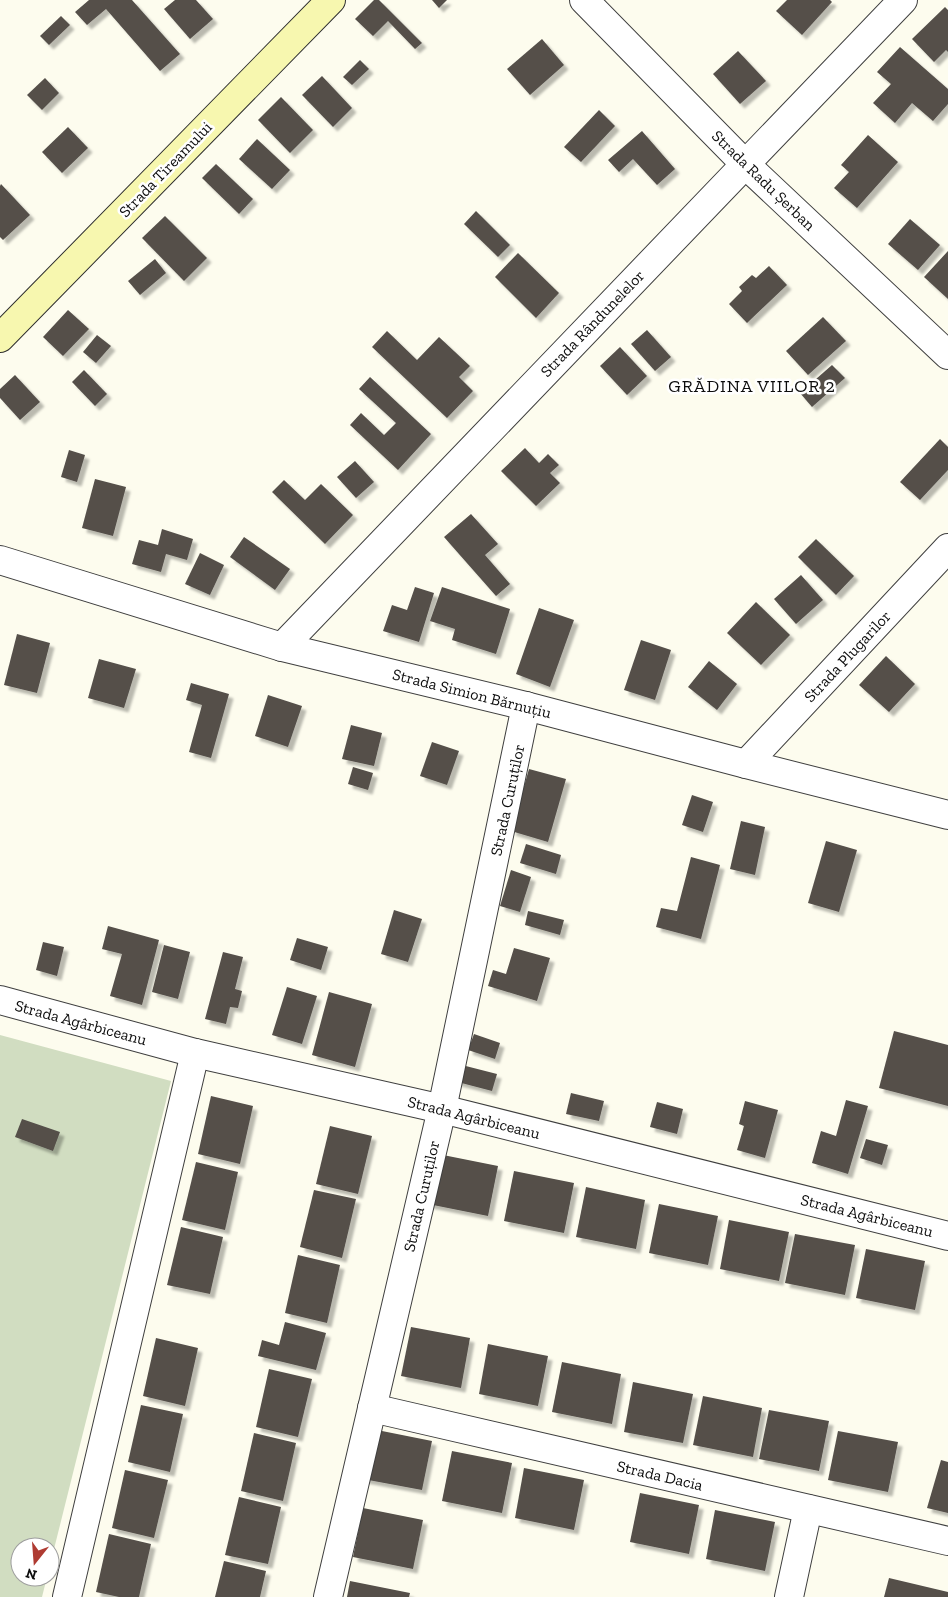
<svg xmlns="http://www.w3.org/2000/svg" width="948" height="1597" font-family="'Zilla Slab',serif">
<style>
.cemetery{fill:#d1ddc1}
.building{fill:#544f4a;filter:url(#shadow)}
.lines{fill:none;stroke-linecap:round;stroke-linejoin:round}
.minor-casing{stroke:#3f3f3f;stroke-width:30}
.secondary-casing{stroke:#2e2e2e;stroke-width:30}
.minor{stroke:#fff;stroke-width:28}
.secondary{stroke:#f7f7af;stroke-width:28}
.labels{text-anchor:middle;stroke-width:5;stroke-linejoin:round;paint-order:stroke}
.street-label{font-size:16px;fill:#0c0c0c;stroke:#fff}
.neighbourhood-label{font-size:18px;letter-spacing:1px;fill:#0c0c0c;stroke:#fff}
</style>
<defs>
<filter id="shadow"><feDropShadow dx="4.5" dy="4.5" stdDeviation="1" flood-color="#0004"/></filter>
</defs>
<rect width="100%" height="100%" fill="#fdfcee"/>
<polygon class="cemetery" points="0,1035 171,1081 50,1565 50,1547 20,1547 20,1577 47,1577 42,1597 0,1597"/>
<g class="building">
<polygon points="89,0 132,0 180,54 160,71 106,9 87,25 75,12"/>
<polygon points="175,0 196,0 213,19 190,39 164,9"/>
<polygon points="374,0 379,0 422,43 415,49 388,21 373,36 355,19"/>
<polygon points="432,0 447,0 439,8"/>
<polygon points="787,0 830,0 832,2 802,35 776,11"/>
<polygon points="945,7 948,10 948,52 946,50 934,62 912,39"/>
<polygon points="61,16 70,25 49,45 40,36"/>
<polygon points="542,39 564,65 530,95 507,69"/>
<polygon points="900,47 948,89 948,104 933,121 912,103 895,123 873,103 891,84 877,72"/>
<polygon points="738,51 766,81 740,104 713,74"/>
<polygon points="360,60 369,69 352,85 343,77"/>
<polygon points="322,76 352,108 333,127 302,95"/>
<polygon points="45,78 59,93 42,110 27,95"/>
<polygon points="281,97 313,130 290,153 258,120"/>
<polygon points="599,110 615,126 581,162 564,147"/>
<polygon points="68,127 88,148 62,173 42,152"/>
<polygon points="642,131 675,169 657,185 633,159 619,172 608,160"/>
<polygon points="868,135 898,162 857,208 834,188 849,172 841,165"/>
<polygon points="257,139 290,170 272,189 239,159"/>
<polygon points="216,164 253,199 239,214 202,178"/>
<polygon points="1,184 30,215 3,240 0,237 0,186"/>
<polygon points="476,211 510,245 498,257 464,224"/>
<polygon points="165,216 207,258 184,281 142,238"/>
<polygon points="910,219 940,245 918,270 888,244"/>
<polygon points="948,251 948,299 924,277"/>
<polygon points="518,253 559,293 536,318 495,277"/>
<polygon points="155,259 166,273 140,295 128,281"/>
<polygon points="769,266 787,285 747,323 729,304 742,291 739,287 752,275 756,278"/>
<polygon points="68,310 89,329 63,356 43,337"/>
<polygon points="823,317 846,341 808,375 786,351"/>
<polygon points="647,330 671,357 655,371 631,344"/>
<polygon points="387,331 417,360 439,337 470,366 459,377 473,391 447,418 372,347"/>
<polygon points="97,335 111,346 96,363 83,352"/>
<polygon points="620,347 647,376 627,395 600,366"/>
<polygon points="832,365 845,378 812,407 800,393"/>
<polygon points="84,370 107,394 95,406 72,382"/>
<polygon points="15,375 40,402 20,420 0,398 0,389"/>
<polygon points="370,377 431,434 398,470 350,425 361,413 384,435 396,423 359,389"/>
<polygon points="940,439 948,447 948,470 920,500 900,482"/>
<polygon points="525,448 539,463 548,454 559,465 550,473 560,483 536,506 501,471"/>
<polygon points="69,450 85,455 77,482 61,477"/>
<polygon points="355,461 374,482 356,498 337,477"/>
<polygon points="95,479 126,487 113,536 82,528"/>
<polygon points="284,480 305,500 321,484 353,515 325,544 272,492"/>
<polygon points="471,514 498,544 485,555 510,584 496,596 444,537"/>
<polygon points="162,529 193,539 187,560 166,554 161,572 132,564 139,540 158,545"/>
<polygon points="244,537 290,569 275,590 230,557"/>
<polygon points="816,539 854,576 836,595 798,557"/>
<polygon points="200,553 224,565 210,595 185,584"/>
<polygon points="801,575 823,600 796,624 774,599"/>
<polygon points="415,587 434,593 419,642 383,631 392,605 407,610"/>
<polygon points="442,587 510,609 496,654 452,640 455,629 430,621"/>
<polygon points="756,602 790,635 761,665 727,633"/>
<polygon points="539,608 574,620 550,687 516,674"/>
<polygon points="17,634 50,643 37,693 4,685"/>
<polygon points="641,640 671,650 655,700 624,690"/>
<polygon points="886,656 915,684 889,712 859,685"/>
<polygon points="99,659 136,669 124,708 88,698"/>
<polygon points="709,661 737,684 717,710 688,687"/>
<polygon points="191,683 229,694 211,758 189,752 202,705 186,700"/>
<polygon points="268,695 302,706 288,747 255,736"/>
<polygon points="351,725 382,733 374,766 342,759"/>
<polygon points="432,742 459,751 447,785 420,776"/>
<polygon points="353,767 373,773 368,790 348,784"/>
<polygon points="529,769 566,779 548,842 511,831"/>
<polygon points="692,795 713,802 703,832 682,825"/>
<polygon points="741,821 765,827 755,875 730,869"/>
<polygon points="826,841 857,850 839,912 808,903"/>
<polygon points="526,844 561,855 556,874 520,863"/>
<polygon points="691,857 720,865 701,939 656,927 661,908 677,911"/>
<polygon points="511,870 531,877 520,912 500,906"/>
<polygon points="394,910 422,919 408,962 381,954"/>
<polygon points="528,911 564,920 560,935 525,925"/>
<polygon points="108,926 159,940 142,1005 110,996 122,954 102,949"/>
<polygon points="297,938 328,947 321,970 290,960"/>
<polygon points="43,942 64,947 57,976 36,970"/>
<polygon points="164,945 190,952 178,999 152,992"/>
<polygon points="514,948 550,958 537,1001 488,986 493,970 506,974"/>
<polygon points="223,952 243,957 235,989 242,991 238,1008 230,1007 226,1024 205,1019"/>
<polygon points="287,987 317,996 302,1044 272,1035"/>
<polygon points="329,992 372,1004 355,1067 312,1055"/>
<polygon points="894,1031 948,1045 948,1106 879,1088"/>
<polygon points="474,1034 500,1043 495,1059 468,1050"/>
<polygon points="454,1063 497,1074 492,1091 450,1080"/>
<polygon points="571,1093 604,1101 599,1121 566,1114"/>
<polygon points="211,1096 253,1106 240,1164 198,1154"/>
<polygon points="846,1100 868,1106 848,1174 812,1163 821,1131 836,1136"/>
<polygon points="745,1101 778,1110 765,1158 737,1150 744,1126 739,1124"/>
<polygon points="657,1102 683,1109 677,1134 650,1127"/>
<polygon points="22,1119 60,1132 53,1151 15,1137"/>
<polygon points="330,1126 372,1136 358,1194 316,1184"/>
<polygon points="866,1139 888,1145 882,1165 860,1158"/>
<polygon points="438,1154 498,1166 488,1216 428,1204"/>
<polygon points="196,1162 238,1172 225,1230 182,1220"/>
<polygon points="514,1171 574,1183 564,1233 504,1221"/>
<polygon points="586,1187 645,1200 636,1249 576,1237"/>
<polygon points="314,1190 356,1199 342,1258 300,1247"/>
<polygon points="659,1204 718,1216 708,1265 649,1253"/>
<polygon points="729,1220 789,1232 779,1281 720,1269"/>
<polygon points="181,1227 223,1237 210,1294 167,1285"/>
<polygon points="795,1234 855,1245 845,1295 785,1283"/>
<polygon points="866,1249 925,1261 915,1310 856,1298"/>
<polygon points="298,1255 340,1265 327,1323 285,1313"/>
<polygon points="285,1322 326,1333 316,1370 258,1356 262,1340 279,1345"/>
<polygon points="411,1327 470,1338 461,1388 401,1376"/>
<polygon points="156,1338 198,1348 185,1406 143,1396"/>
<polygon points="488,1344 548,1356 538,1406 479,1394"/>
<polygon points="562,1362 621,1374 612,1424 552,1412"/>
<polygon points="269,1369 312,1379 298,1437 256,1427"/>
<polygon points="633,1382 693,1394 683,1443 624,1432"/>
<polygon points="703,1396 762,1408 753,1457 693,1445"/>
<polygon points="141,1405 183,1414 170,1472 128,1462"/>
<polygon points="769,1410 829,1421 819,1471 759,1459"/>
<polygon points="372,1429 432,1441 422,1490 363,1479"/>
<polygon points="838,1431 898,1442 888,1492 828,1480"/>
<polygon points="254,1433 296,1443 283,1501 241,1491"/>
<polygon points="452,1451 512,1463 502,1513 442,1501"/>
<polygon points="941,1460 948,1462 948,1513 927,1508"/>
<polygon points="524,1468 584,1480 574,1530 515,1518"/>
<polygon points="125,1470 168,1480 154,1538 112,1528"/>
<polygon points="640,1493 699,1505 689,1554 630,1542"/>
<polygon points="239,1497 281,1507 268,1564 225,1555"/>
<polygon points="363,1508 423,1520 413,1569 353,1557"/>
<polygon points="715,1510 775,1522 765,1571 706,1559"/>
<polygon points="109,1534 151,1544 139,1597 119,1597 96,1592"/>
<polygon points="224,1561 266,1571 260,1597 215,1597"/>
<polygon points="889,1578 948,1592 948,1597 884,1597"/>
<polygon points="350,1581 410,1593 409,1597 347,1597"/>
</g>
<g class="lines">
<g class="minor-casing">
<g id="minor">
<polyline points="584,0 745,164 948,355"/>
<polyline points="0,560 282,647 526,706 746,764 948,815"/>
<polyline points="282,647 903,0"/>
<polyline points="746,764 948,548"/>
<polyline points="0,1000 195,1053 442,1109 948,1236"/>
<polyline points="372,1408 948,1541"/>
<polyline points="67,1597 195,1053"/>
<polyline points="328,1597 442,1109 526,706"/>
<polyline points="789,1597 808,1509"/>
</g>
</g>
<g class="secondary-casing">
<polyline id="secondary" points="0,338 331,0"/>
</g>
<use href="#minor" class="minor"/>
<use href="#secondary" class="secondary"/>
</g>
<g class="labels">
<g class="street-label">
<text transform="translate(165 169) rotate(-46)" y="6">Strada Tireamului</text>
<text transform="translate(764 180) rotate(44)" y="6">Strada Radu Șerban</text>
<text transform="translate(592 323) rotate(-46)" y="6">Strada Rândunelelor</text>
<text transform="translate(847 656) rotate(-47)" y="6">Strada Plugarilor</text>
<text transform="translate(472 693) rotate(14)" y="6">Strada Simion Bărnuțiu</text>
<text transform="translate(507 800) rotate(-78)" y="6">Strada Curuților</text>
<text transform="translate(81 1022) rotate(15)" y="6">Strada Agârbiceanu</text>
<text transform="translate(474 1117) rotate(14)" y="6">Strada Agârbiceanu</text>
<text transform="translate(421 1196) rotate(-77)" y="6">Strada Curuților</text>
<text transform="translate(867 1215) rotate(14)" y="6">Strada Agârbiceanu</text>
<text transform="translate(660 1475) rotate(13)" y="6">Strada Dacia</text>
</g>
<g class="neighbourhood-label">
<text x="752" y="392">GRĂDINA VIILOR 2</text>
</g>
</g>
<g transform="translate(35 1562) rotate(197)"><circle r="24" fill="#ffffff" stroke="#9e9e9e"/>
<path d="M0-4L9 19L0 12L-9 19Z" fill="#af3b32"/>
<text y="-8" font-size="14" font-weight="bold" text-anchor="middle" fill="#0c0c0c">N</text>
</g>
</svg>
